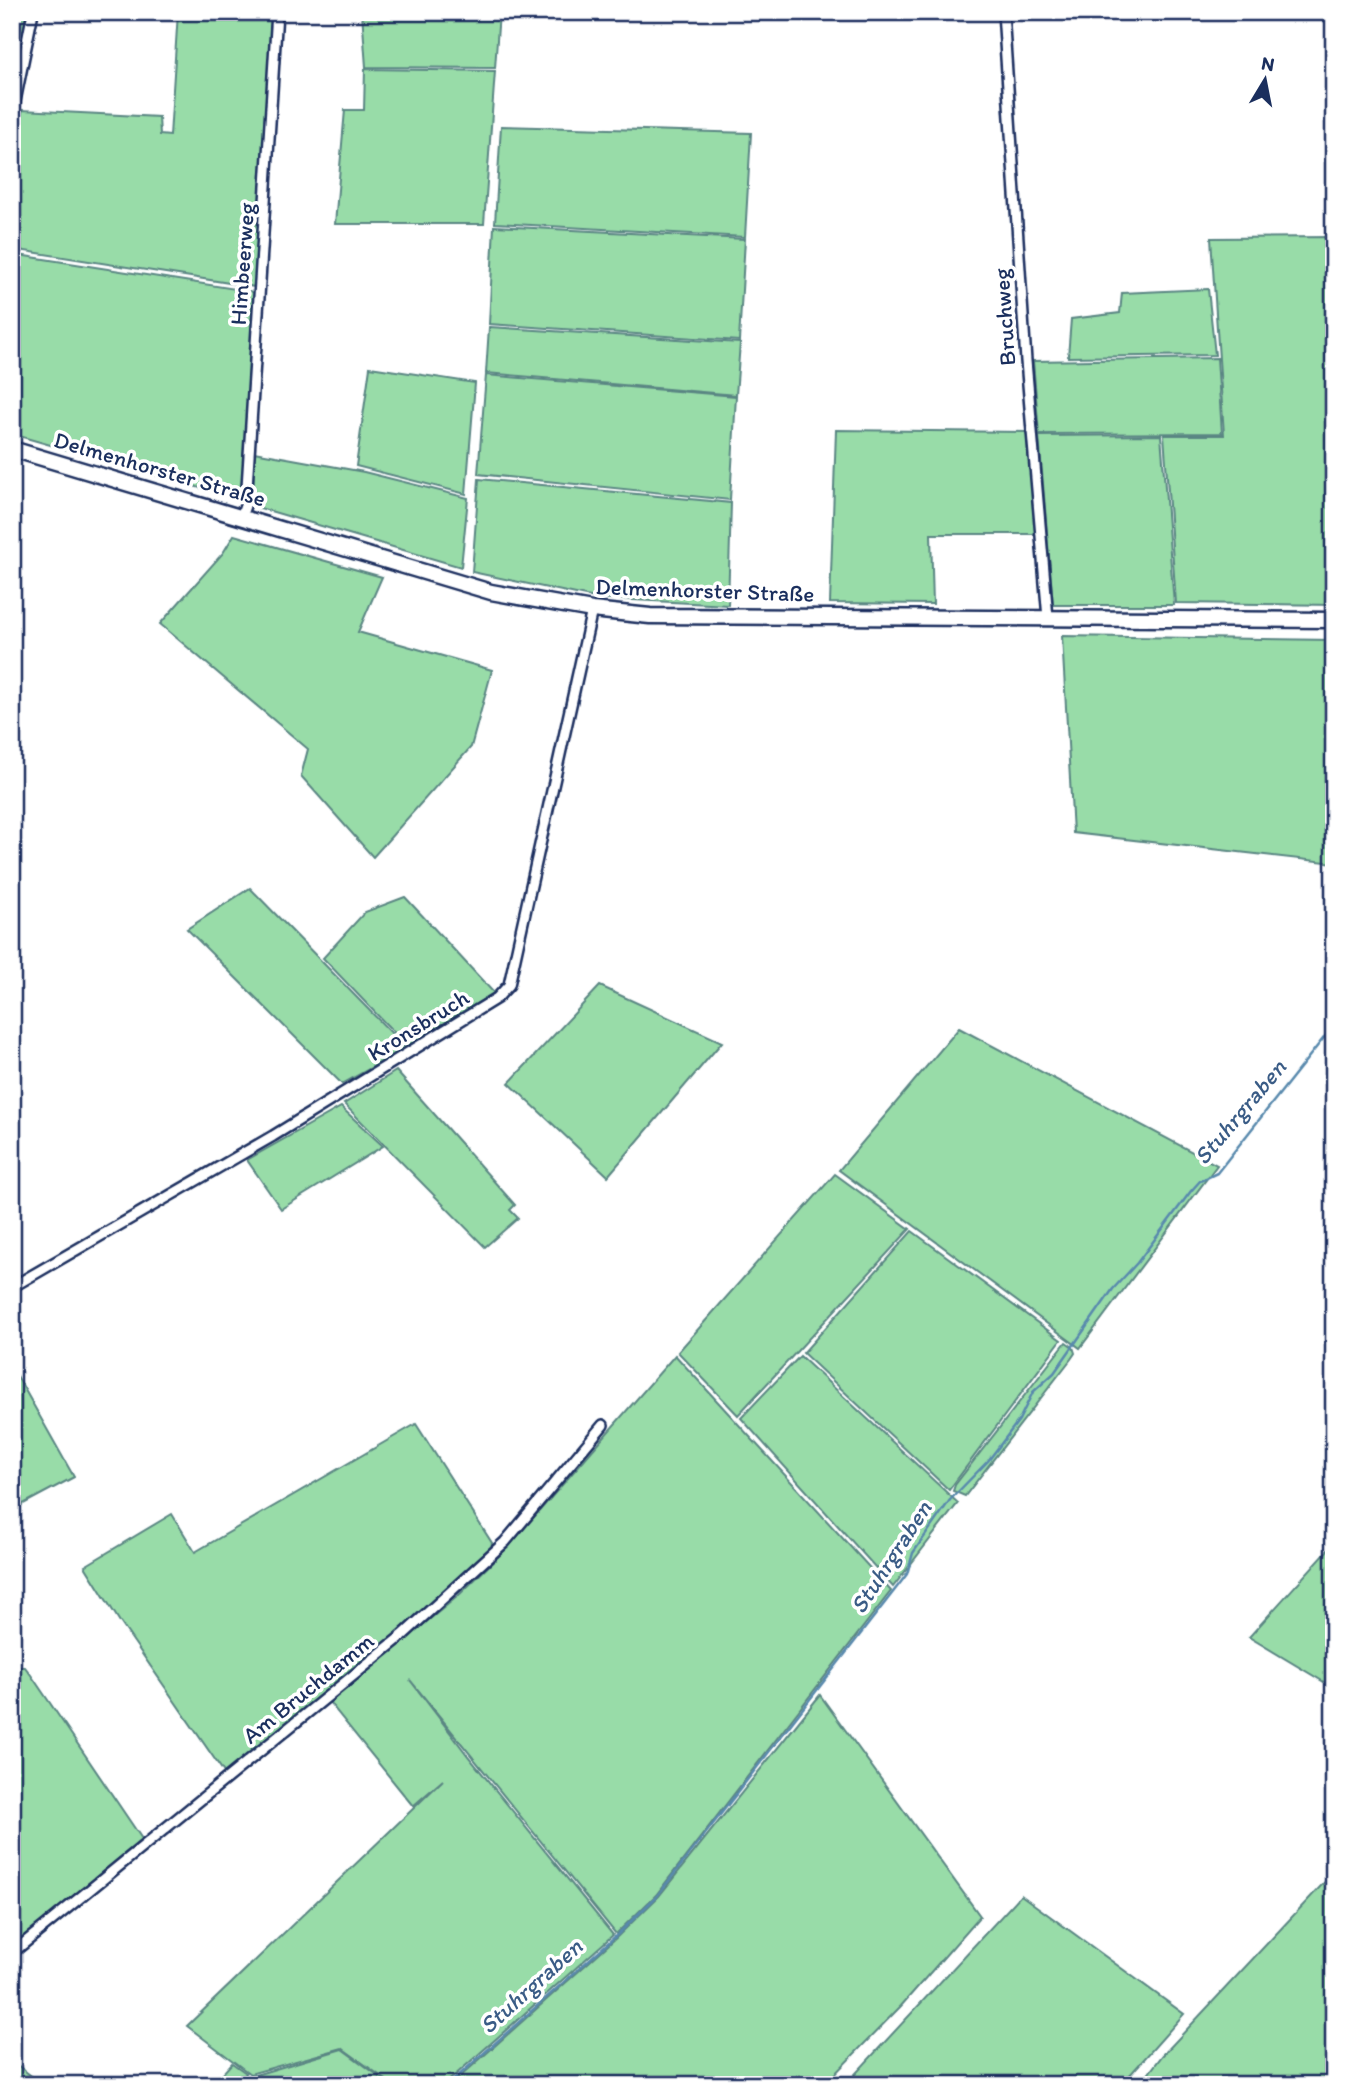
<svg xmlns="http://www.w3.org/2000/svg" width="1346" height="2097" font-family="Itim,sans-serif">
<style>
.green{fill:#98dca8;stroke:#5a8683;stroke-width:2}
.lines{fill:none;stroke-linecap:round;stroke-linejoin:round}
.stream{stroke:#5889ad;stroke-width:2.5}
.street-casing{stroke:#1b2f5e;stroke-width:14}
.primary-casing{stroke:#1b2f5e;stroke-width:19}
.street{stroke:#fff;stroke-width:9}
.primary{stroke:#fff;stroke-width:14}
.labels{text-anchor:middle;stroke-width:7;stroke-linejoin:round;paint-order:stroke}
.street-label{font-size:23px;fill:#1b2f5e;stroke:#fff}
.water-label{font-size:24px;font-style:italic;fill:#3a5c86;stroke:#fff}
</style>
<rect width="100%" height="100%" fill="#fff"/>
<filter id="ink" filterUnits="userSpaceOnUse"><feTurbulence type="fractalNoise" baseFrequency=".0143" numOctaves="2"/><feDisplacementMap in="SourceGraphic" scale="14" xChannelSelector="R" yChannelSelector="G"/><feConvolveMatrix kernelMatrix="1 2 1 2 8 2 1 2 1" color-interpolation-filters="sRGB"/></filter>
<g filter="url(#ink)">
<g class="green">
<polygon points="12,12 27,13 12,86"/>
<polygon points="178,12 273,13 255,287 12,249 12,159 22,110 159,117 160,135 170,136"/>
<polygon points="362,12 499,12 495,68 366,67"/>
<polygon points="365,69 495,71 484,224 335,224 345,110 364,110"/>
<polygon points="501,126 751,133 745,237 495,223"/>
<polygon points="494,226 745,239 739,341 489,324"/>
<polygon points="1334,237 1334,605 1176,603 1164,435 1224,435 1211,238"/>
<polygon points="12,254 255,292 242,500 12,434"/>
<polygon points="1208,289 1215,355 1068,357 1071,319 1120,313 1122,293"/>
<polygon points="489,327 740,343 736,395 486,373"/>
<polygon points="1217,358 1222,433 1039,434 1033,361"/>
<polygon points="370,367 475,383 466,494 356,466"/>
<polygon points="486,375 736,396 730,500 478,474"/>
<polygon points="836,430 1027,432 1036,534 931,534 933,604 830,603"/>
<polygon points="1161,435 1174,605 1053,605 1039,436"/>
<polygon points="254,452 364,472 468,498 461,567 253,506"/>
<polygon points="479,479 731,503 728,605 595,598 472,572"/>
<polygon points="234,535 382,577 358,632 492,670 471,747 373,857 301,776 308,749 160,624 223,553"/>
<polygon points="1062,636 1334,640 1334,863 1073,833"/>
<polygon points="250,888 406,1048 342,1084 187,929"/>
<polygon points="405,897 494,993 407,1046 323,958 365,912"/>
<polygon points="600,986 722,1042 608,1176 509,1083"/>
<polygon points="959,1028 1217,1165 1080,1348 839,1170"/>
<polygon points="396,1071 515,1205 510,1210 518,1218 485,1247 344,1104"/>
<polygon points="341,1107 383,1146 281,1209 247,1160"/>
<polygon points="835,1174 910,1229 738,1415 678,1352"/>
<polygon points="912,1231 1061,1340 949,1490 803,1353"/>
<polygon points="1066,1342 1073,1347 1075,1353 1071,1359 965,1496 953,1491 955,1485"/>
<polygon points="675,1355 891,1591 656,1895 616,1934 410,1680 468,1756 613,1935 444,2085 393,2085 342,2048 250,2074 187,2026 443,1780 413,1806 329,1702 458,1596 509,1546"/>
<polygon points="800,1356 958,1503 893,1587 741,1418"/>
<polygon points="12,1367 74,1477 12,1510"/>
<polygon points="416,1424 492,1543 490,1551 383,1648 225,1774 120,1622 85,1566 172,1514 195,1552"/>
<polygon points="1334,1543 1334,1688 1249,1637"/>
<polygon points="17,1667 25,1667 31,1675 142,1839 12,1947 12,1670"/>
<polygon points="820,1695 980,1916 901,2006 824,2085 451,2085 617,1937 659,1896"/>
<polygon points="1334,1872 1334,2085 1140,2085 1162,2056"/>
<polygon points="1021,1895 1184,2014 1121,2085 845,2085"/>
<polygon points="342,2049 391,2085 263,2085 252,2076"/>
<polygon points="12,2061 43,2085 12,2085"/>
<polygon points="232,2063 246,2073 243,2079 253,2085 212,2085"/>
</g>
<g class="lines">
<polyline class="stream" points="448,2085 617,1935 657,1896 901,1582 907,1574 913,1553 950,1500 988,1461 1019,1420 1033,1392 1054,1373 1113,1289 1137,1263 1191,1191 1200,1181 1217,1173 1334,1025"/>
<g class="street-casing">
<g id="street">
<polyline points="1003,12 1026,361 1048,618"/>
<polyline points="12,116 33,12"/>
<polyline points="241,517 246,503 277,12"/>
<polyline points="12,1287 273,1136 497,998 509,985 592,610"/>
<polyline points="12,1953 403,1635 505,1542 603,1425"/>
</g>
</g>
<g class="primary-casing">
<polyline id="primary" points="12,449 491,592 592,610 650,616 1334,620"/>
</g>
<use href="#street" class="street"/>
<use href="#primary" class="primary"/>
</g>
</g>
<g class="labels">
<g class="street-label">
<text transform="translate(242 264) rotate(-86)" y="8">Himbeerweg</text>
<text transform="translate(1004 317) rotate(-94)" y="8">Bruchweg</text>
<text transform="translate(160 469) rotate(16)" y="8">Delmenhorster Straße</text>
<text transform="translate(705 590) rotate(2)" y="8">Delmenhorster Straße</text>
<text transform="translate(418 1025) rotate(-32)" y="8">Kronsbruch</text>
<text transform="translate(308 1688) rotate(-39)" y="8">Am Bruchdamm</text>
</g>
<g class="water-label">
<text transform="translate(1240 1112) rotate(-50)" y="8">Stuhrgraben</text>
<text transform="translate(891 1557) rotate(-57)" y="8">Stuhrgraben</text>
<text transform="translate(531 1986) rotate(-42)" y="8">Stuhrgraben</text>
</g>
</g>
<rect width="1346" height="2097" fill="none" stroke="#fff" stroke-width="42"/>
<rect x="21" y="21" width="1304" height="2055" fill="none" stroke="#1b2f5e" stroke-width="2.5" filter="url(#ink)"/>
<g transform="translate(1265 80) rotate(10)" stroke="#ffffff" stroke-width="5" paint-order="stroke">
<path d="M0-5L12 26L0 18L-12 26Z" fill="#1b2f5e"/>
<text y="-10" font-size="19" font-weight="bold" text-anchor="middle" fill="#1b2f5e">N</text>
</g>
</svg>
